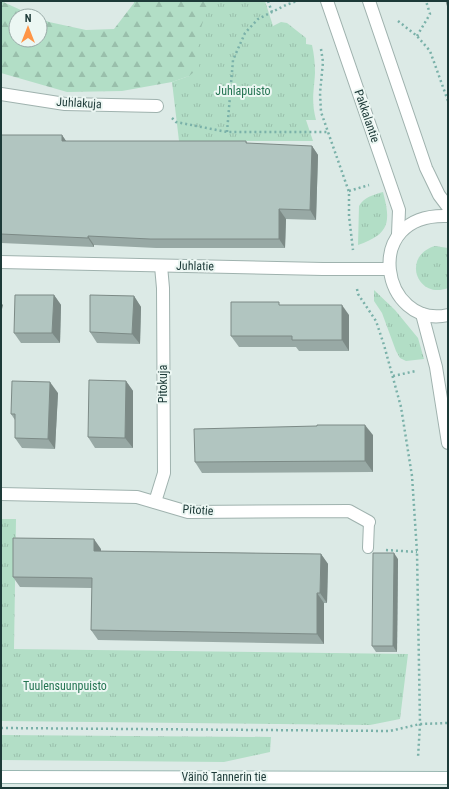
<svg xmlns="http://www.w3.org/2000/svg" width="449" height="789" font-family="'Roboto Condensed',sans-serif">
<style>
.grass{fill:url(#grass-tufts)}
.forest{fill:url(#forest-firs)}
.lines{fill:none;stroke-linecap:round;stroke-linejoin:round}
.service-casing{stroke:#9fb2ae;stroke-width:12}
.minor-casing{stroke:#9fb2ae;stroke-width:14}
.tertiary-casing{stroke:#9fb2ae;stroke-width:14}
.secondary-casing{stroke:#9ab7b2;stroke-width:14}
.path{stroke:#7ab1a9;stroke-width:2.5;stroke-dasharray:2 3;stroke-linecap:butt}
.service{stroke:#fff;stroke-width:10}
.minor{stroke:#fff;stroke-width:12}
.tertiary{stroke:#fff;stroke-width:12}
.secondary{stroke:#fff;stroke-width:12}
.wall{fill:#98a9a5}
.shaded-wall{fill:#7c8a86}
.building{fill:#b1c5c0;stroke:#7c8a86}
.labels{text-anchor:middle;stroke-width:4;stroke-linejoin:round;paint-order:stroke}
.park-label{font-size:12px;fill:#247452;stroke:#ecf7f3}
.street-label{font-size:12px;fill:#1d3a38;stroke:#ecf7f3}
</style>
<defs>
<pattern id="grass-tufts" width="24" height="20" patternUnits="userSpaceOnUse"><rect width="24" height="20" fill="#b2dec6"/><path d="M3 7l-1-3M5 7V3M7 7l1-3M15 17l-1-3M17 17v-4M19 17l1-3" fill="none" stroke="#99bfab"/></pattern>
<pattern id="forest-firs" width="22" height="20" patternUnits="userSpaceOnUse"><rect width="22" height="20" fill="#b2dec6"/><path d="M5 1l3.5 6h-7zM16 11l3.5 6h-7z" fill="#99bfab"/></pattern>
</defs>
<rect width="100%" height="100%" fill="#dceae6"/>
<g class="grass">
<path d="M189,1H265L273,26L281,22L287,23L306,38V44L312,45C314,54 315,63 315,73C314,92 311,100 316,120H306L313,141H179L172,82L189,76Z"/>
<path d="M383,192C391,222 390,234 358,245L359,206C364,197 373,195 383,192Z"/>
<path d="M435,246L448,248V288C417,300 401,256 435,246Z"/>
<polygon points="374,290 395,310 418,338 424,359 406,361 400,358 396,351 382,313 374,301"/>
<polygon points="1,519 16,519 14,649 408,654 400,719 370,725 1,721"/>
<polygon points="1,735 271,737 270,752 224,762 1,760"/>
</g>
<path class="forest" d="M1,1L34,16H16V40H40V18L49,22L86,30L114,29L134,3V1H210C206,15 198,31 198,46C198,54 200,60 199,68L189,76L172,82L122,91L67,92L1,73Z"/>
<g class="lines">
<g class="service-casing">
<polyline id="service" points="368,548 369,522"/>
</g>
<g class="minor-casing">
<g id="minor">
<polyline points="1,94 65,104 157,106"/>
<polyline points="1,262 323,269 389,269"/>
<polyline points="1,494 137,497 188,512 349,511 369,522"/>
<polyline points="155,502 164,473 163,288 161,266"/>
</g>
</g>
<g class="tertiary-casing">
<g id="tertiary">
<polyline points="327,1 399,210 398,234"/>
<polyline points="369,1 426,168 439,195 448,207"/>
<path d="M448,216C359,212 382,330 448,315"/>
<polyline points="422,314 436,367 448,443"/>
</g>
</g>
<g class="secondary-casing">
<polyline id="secondary" points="1,777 448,778"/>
</g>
<g class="path">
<polyline points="268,1 272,12"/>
<polyline points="398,21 417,36 430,51 448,101"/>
<polyline points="417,36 430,14 426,1"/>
<polyline points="321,49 323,62 320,93 321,112 349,192 349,216 353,250"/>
<polyline points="172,118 176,122 227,132 327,132"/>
<polyline points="227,132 233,60 245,33 258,19 286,5 297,1"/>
<polyline points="349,191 369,185"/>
<polyline points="357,289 358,294 376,321 384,345 401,407 412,476 417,552 420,724 418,758"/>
<polyline points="393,376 416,371"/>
<polyline points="386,550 417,552"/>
<polyline points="1,728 390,731 420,724 448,723"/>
</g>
<use href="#service" class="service"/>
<use href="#minor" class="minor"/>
<use href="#tertiary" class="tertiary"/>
<use href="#secondary" class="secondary"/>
</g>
<g class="wall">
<polygon points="1,134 2,135 62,135 66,141 246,141 248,144 312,146 318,155 316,220 286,219 285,248 156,248 94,245 94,247 1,243"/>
<polygon points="54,295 61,305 60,343 21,343 14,333"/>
<polygon points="134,296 141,307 140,344 97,343 90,332"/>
<polygon points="281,305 349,315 349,351 299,351 296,347 239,347 231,336"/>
<polygon points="126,381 133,391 133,448 95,448 88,437"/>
<polygon points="58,393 55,449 22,448 15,438 15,420 11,414"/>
<polygon points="373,435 373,472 202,473 195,462"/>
<polygon points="101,549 101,551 321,554 328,564 327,603 324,603 324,644 98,640 91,630 92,588 20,587 13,577"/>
<polygon points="398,559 397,652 376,652 372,646"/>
</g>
<g class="shaded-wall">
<polygon points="62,135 68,144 62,141"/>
<polygon points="312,146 318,155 316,220 310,210"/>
<polygon points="279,209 286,219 285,248 279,239"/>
<polygon points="88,236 94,245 94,247 88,238"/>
<polygon points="54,295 61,305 60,343 52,333"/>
<polygon points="134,296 141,307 140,344 132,334"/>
<polygon points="1,303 3,305 1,313"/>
<polygon points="342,305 349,315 349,351 342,340"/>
<polygon points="126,381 133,391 133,448 125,438"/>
<polygon points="50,382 58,393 55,449 48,439"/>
<polygon points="365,425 373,435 373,472 365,461"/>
<polygon points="94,539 101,549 101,561 94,551"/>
<polygon points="394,553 398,559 397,652 393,646"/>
<polygon points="321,554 328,564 327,603 320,593"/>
<polygon points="317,593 324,603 324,644 317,634"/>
</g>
<g class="building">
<polygon points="446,1 448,1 448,8"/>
<polygon points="1,135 62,135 62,141 246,141 246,143 312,146 310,210 279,209 279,239 150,239 88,236 88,238 1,234"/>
<polygon points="15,295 54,295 52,333 14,333"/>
<polygon points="90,295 134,296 132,334 90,332"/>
<polygon points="231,302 279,302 279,305 342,305 342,340 292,340 292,336 231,336"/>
<polygon points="89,380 126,381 125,438 88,437"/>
<polygon points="12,381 50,382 48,439 15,438 15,414 11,414"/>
<polygon points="317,425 365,425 365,461 195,462 194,429 317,426"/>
<polygon points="13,538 94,539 94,551 321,554 320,593 317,593 317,634 91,630 92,578 13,577"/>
<polygon points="373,553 394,553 393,646 372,646"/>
</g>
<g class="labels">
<g class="park-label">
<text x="243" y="95">Juhlapuisto</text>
<text x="65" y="690">Tuulensuunpuisto</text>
</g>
<g class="street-label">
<text transform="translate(79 103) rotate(3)" y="4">Juhlakuja</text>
<text transform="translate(367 116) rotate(71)" y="4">Pakkalantie</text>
<text transform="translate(195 266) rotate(1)" y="4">Juhlatie</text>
<text transform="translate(163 384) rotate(-90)" y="4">Pitokuja</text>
<text transform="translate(198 510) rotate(4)" y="4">Pitotie</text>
<text x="224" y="781">Väinö Tannerin tie</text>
</g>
</g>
<rect width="449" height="789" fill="none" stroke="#1d3a38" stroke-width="4"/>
<g transform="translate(28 28)"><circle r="19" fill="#ecf7f3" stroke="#99aba8"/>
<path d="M0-3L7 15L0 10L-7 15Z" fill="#fe9546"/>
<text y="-6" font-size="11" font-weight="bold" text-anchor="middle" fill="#1d3a38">N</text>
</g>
</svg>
